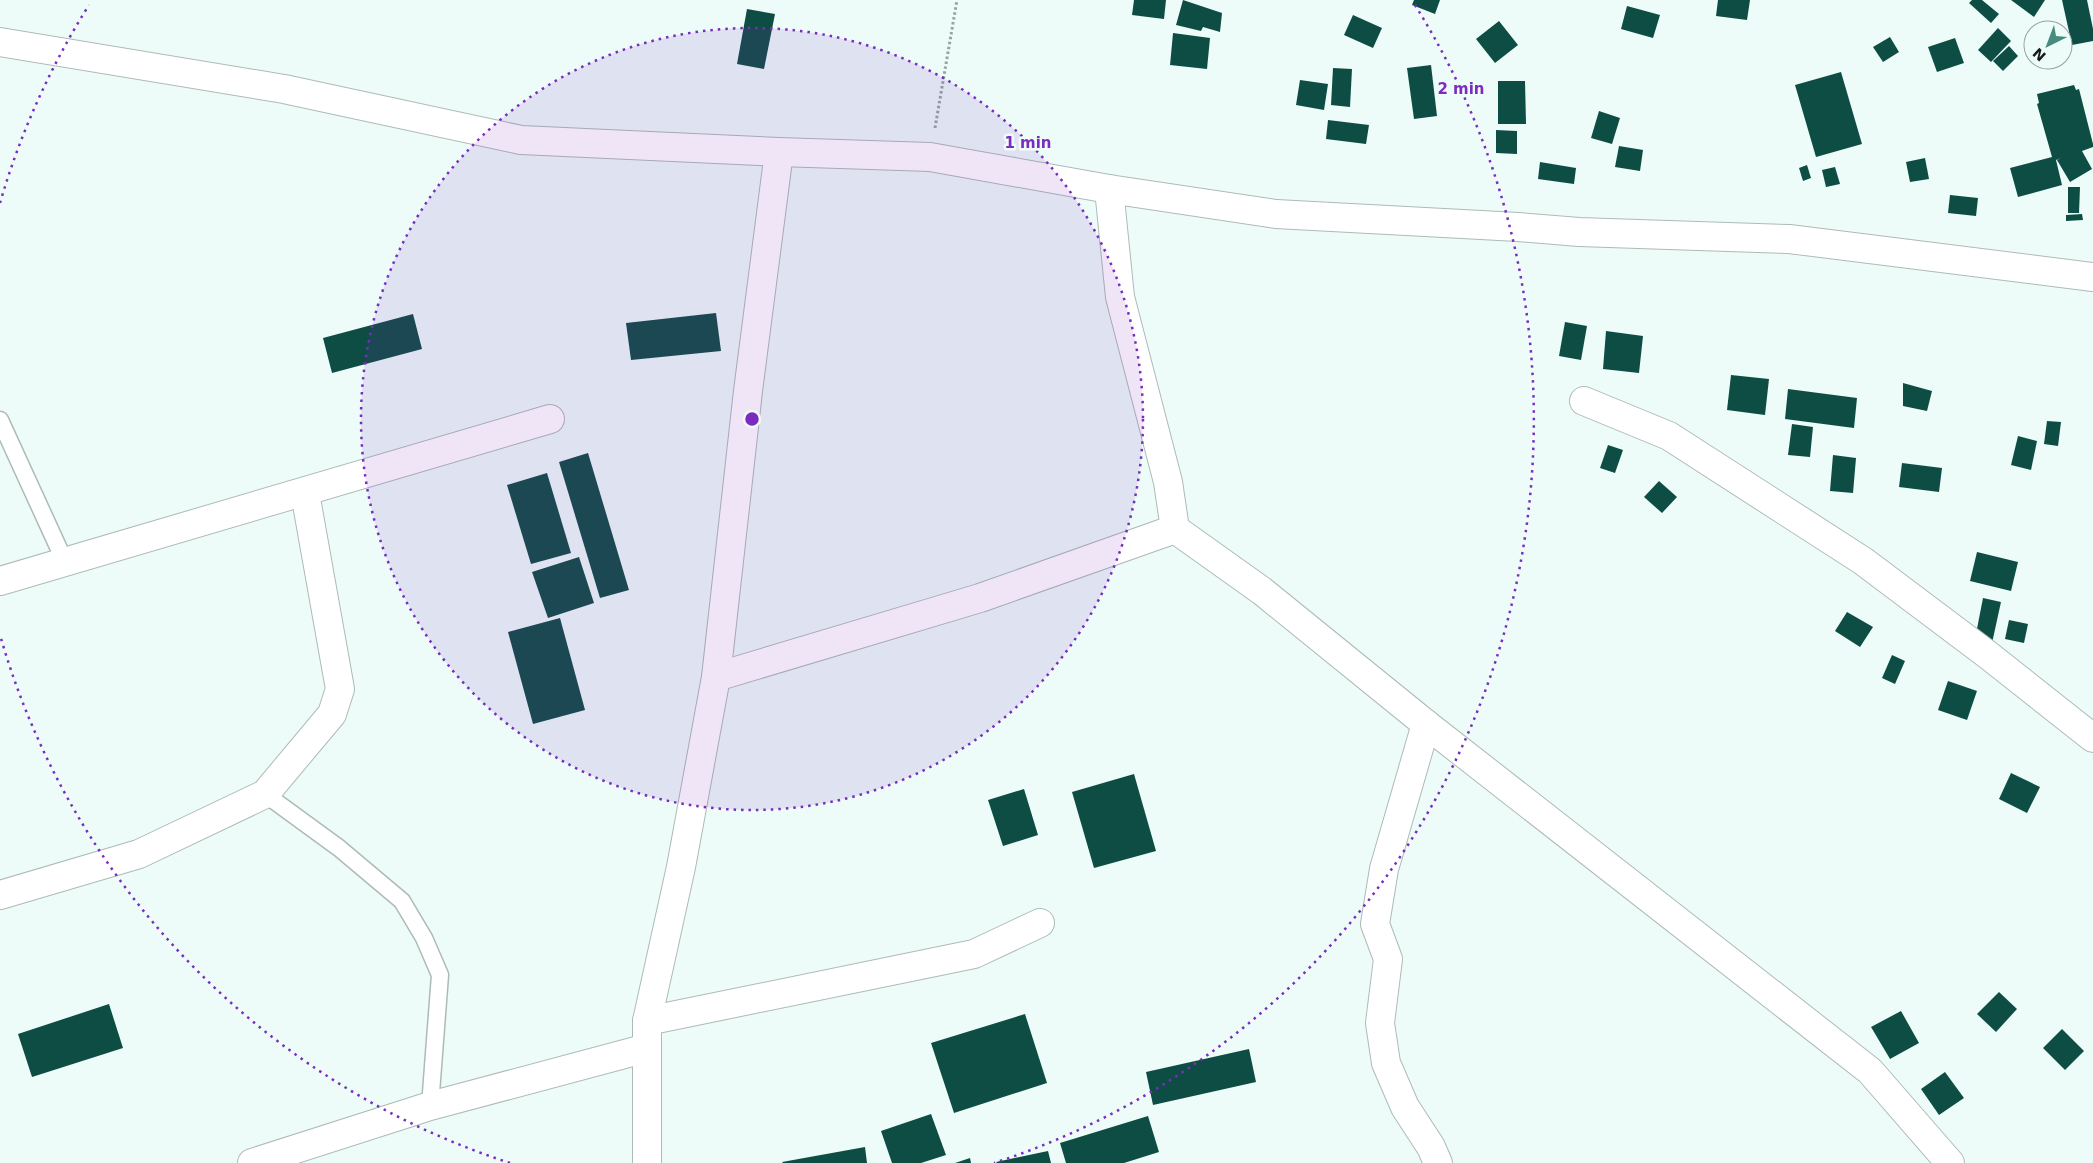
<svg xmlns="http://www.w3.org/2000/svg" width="2093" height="1163" font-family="'DejaVu Sans',sans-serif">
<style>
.building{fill:#0e4d44}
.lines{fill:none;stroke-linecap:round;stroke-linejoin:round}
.service-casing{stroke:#adbbb7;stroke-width:19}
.minor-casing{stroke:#adbbb7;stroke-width:30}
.path{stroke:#98a3a1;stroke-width:3;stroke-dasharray:2.5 2.5;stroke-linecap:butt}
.service{stroke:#fff;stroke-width:16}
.minor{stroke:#fff;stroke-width:28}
.ring{fill:none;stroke:#7b2cbf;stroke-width:2.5;stroke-dasharray:2.5 5}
.centre{fill:#7b2cbf;stroke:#edfcf9;stroke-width:2.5}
.ring-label{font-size:15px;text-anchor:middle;font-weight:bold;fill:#7b2cbf;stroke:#edfcf9;stroke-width:5;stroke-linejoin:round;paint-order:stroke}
</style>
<rect width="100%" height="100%" fill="#edfcf9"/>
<g class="building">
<polygon points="1134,0 1166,0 1164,19 1132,15"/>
<polygon points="1183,0 1222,13 1220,32 1203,27 1201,31 1176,25"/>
<polygon points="1414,0 1440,0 1435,14 1412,5"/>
<polygon points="1718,0 1750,0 1747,20 1716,16"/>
<polygon points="1972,0 1982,0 1999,14 1991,23 1969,3"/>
<polygon points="2011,0 2045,0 2034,17"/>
<polygon points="2062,0 2087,0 2093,29 2093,41 2072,45"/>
<polygon points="1627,6 1660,15 1653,38 1621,29"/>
<polygon points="747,9 775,14 764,69 737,64"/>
<polygon points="1353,15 1382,28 1373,48 1344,35"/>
<polygon points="1499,21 1518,45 1495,63 1476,39"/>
<polygon points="1998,28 2011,41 1991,62 1978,50"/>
<polygon points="1173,33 1210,38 1207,69 1170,65"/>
<polygon points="1890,37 1899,52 1883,62 1873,47"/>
<polygon points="1955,38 1964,63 1937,72 1928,47"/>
<polygon points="2009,46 2018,56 2003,71 1993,61"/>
<polygon points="1431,65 1437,116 1414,119 1407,68"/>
<polygon points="1333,68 1352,69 1350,107 1331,105"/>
<polygon points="1841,72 1862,144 1816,157 1795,85"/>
<polygon points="1300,80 1328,84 1324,110 1296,105"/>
<polygon points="1498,81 1525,81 1526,124 1498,124"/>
<polygon points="2074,85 2076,90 2079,89 2093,144 2093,147 2082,151 2092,169 2070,182 2057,160 2061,158 2056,160 2062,185 2018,197 2010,168 2052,157 2037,104 2039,103 2037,94"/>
<polygon points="1599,111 1620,118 1612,144 1591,138"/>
<polygon points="1328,120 1369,125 1366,144 1326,139"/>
<polygon points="1496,130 1517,131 1517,154 1496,153"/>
<polygon points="1619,146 1643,150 1640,171 1615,167"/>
<polygon points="1925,158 1929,179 1910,182 1906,162"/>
<polygon points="1540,162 1576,168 1574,184 1538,179"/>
<polygon points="1807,165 1811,178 1803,181 1799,168"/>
<polygon points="1835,167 1840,184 1826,187 1822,170"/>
<polygon points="2068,187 2080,187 2079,213 2068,213"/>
<polygon points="1950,195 1978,198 1976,216 1948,213"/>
<polygon points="2082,214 2083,220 2066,221 2066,215"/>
<polygon points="716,313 721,351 631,360 626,323"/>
<polygon points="413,314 422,349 332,373 323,338"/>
<polygon points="1565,322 1587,326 1581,360 1559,356"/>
<polygon points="1606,331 1643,336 1639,373 1603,369"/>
<polygon points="1731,375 1769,379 1765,415 1727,410"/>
<polygon points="1903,383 1932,391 1927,411 1903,406"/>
<polygon points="1788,389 1857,398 1854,428 1785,419"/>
<polygon points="2047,421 2061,422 2058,446 2044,444"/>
<polygon points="1792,424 1813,427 1810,457 1788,455"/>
<polygon points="2018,436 2037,441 2031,470 2011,465"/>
<polygon points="1608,445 1623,450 1615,473 1600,468"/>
<polygon points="588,453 629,590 600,598 559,462"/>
<polygon points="1833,455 1856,458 1853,493 1830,491"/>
<polygon points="1902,463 1942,468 1939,492 1899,487"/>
<polygon points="547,473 571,553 531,564 507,485"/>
<polygon points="1659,481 1677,497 1662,513 1644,497"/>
<polygon points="1977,552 2018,562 2011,591 1970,581"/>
<polygon points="579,557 594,603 548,618 532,572"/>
<polygon points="1983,598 2001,602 1992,643 1975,639"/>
<polygon points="1847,612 1873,627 1860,647 1835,631"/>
<polygon points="560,618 585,710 533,724 508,632"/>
<polygon points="2009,620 2028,624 2024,643 2005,639"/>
<polygon points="1892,655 1905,661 1895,684 1882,678"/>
<polygon points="1948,681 1977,691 1967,720 1938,710"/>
<polygon points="2011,773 2040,787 2027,813 1999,799"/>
<polygon points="1134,774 1156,851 1094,868 1072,792"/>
<polygon points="1024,789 1038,835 1003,846 988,800"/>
<polygon points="1999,992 2017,1009 1996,1032 1977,1014"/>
<polygon points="109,1004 123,1048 32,1077 18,1034"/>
<polygon points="1901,1011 1919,1043 1890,1059 1871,1027"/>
<polygon points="1025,1014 1047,1083 954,1113 931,1043"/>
<polygon points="2062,1029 2084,1051 2065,1070 2043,1048"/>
<polygon points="1249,1049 1256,1082 1153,1105 1146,1072"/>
<polygon points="1945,1072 1964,1098 1939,1115 1921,1089"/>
<polygon points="931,1114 946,1155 921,1163 892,1163 881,1131"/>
<polygon points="1148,1116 1159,1152 1124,1163 1066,1163 1060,1143"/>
<polygon points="865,1147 867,1163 783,1163 782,1162"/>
<polygon points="1048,1151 1051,1163 997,1163 996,1162"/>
<polygon points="970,1158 971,1163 955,1163"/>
</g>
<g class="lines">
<g class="service-casing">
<g id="service">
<polyline points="0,420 65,562"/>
<polyline points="265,794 339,848 402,901 424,938 440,975 430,1106"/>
</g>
</g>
<g class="minor-casing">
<g id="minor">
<polyline points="0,42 284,89 521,140 779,152 930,157 1109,189 1276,214 1518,227 1579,232 1789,239 2093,277"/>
<polyline points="1109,189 1120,297 1168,482 1175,529 1262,591 1426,724 1870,1071 1950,1163"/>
<polyline points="1584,401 1669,436 1863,561 1988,655 2093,738"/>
<polyline points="0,581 550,419"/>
<polyline points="716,677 980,598 1175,529"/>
<polyline points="1426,724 1384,869 1375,924 1388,959 1380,1023 1386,1063 1405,1107 1431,1147 1438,1163"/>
<polyline points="0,895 139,854 265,794 332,714 340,689 305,493"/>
<polyline points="647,1021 974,954 1040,923"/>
<polyline points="252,1163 430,1106 647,1048"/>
<polyline points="647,1163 647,1021 681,867 716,677 748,391 779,152"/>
</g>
</g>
<polyline class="path" points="935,128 957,0"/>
<use href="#service" class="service"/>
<use href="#minor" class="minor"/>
</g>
<circle cx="752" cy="419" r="391" fill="#7b2cbf" fill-opacity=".12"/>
<g class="ring">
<circle cx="752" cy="419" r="391"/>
<path d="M510 1163A782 782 0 0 1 0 635M0 203A782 782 0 0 1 89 5M1415 5A782 782 0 0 1 994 1163"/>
</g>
<circle cx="752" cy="419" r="8" class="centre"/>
<g class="ring-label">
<text x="1461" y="94">2 min</text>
<text x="1028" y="148">1 min</text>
</g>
<g transform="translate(2048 45) rotate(222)"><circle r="24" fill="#edfcf9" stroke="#97a2a0"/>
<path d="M0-4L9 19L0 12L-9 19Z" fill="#488c80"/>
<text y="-8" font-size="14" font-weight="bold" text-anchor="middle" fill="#161b1a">N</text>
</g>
</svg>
